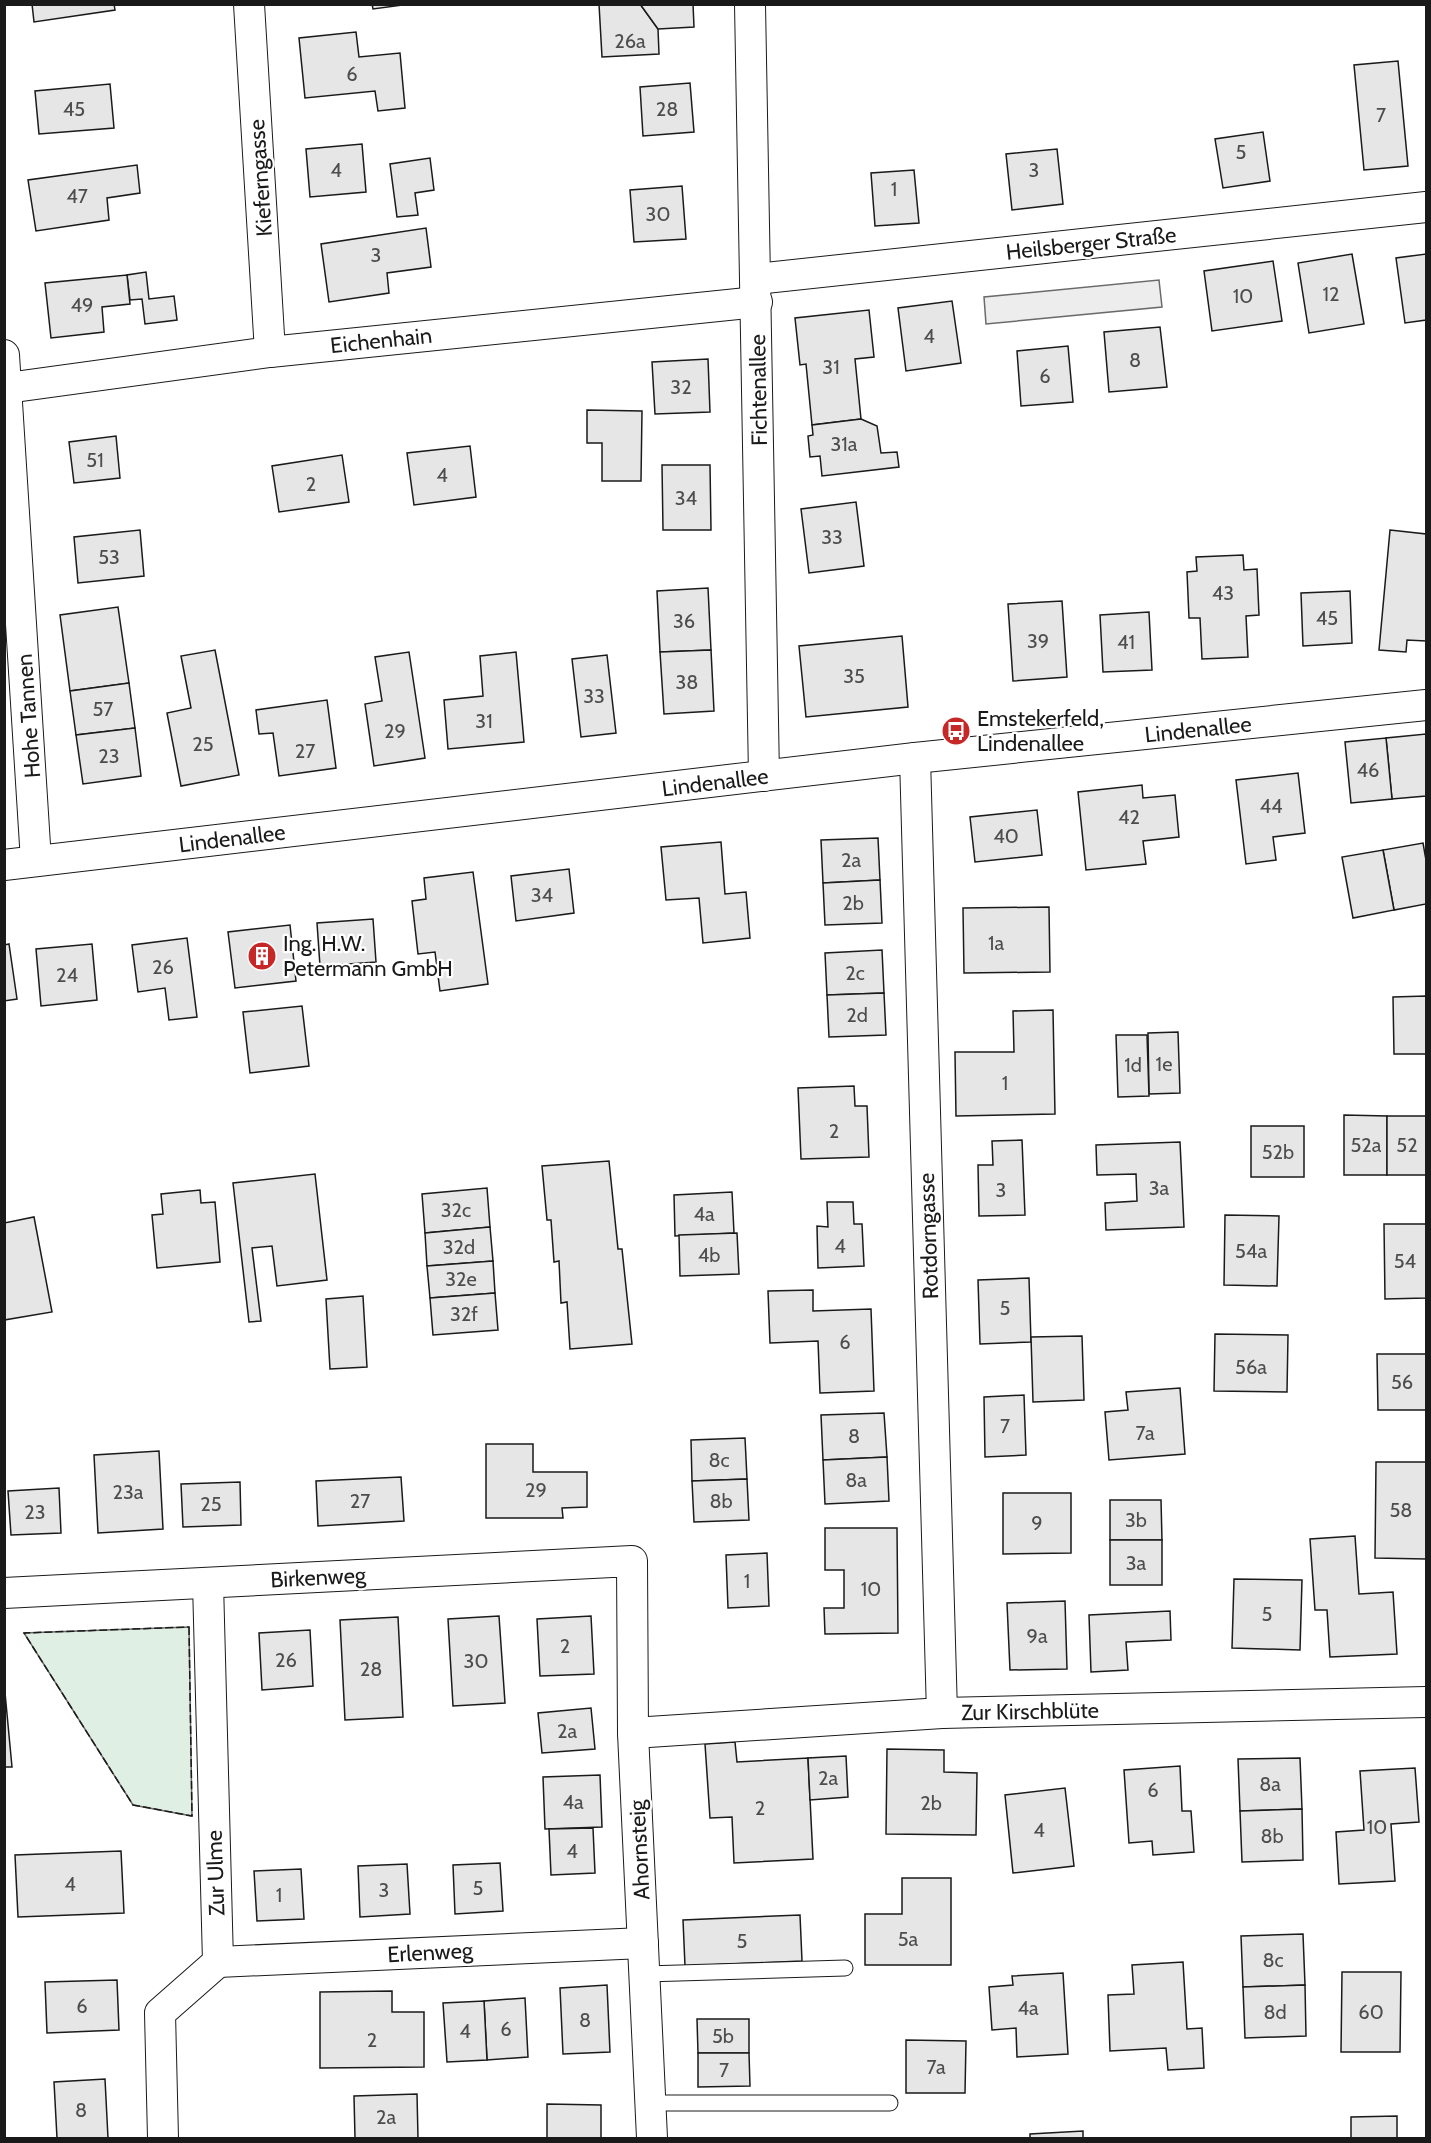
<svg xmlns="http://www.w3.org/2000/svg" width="1431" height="2143" font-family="Cabin,sans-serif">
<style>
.green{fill:#e0efe3;stroke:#6a6a6a;stroke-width:1.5}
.parking{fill:#ededed;stroke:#6a6a6a;stroke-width:1.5}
.building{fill:#e6e6e6;stroke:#1a1a1a;stroke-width:1.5}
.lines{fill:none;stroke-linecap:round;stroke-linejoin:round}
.lane-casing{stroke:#1a1a1a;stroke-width:17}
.street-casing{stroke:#1a1a1a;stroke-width:32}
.lane{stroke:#fff;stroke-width:15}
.street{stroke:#fff;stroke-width:30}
.fence{stroke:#1a1a1a;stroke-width:1.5;stroke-dasharray:8 3;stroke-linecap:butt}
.labels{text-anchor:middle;stroke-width:4.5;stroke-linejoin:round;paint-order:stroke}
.number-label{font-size:20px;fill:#4d4d4d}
.street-label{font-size:22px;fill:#1a1a1a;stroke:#fff}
.poi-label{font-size:22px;fill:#1a1a1a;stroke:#fff;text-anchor:start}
</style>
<rect width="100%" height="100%" fill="#fff"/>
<polygon class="green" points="189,1627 192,1816 133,1805 24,1633"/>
<polygon class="parking" points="1159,280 1162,307 986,324 984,297"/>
<g class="building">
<polygon points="32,4 114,4 115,10 34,22"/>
<polygon points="372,4 410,4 373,9"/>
<polygon points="599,4 640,4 658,29 659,54 602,57"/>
<polygon points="640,4 693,4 694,27 658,29"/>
<polygon points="356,32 359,57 400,53 405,108 378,111 375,91 305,98 299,38"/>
<polygon points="1398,61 1408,166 1364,170 1354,65"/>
<polygon points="690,83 694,132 643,136 640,87"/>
<polygon points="110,84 114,128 39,134 35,91"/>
<polygon points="1263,132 1270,181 1223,188 1215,139"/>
<polygon points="362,144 366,192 310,197 306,149"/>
<polygon points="1057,149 1063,204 1012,210 1006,154"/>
<polygon points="430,158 434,190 415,193 418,215 397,217 390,164"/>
<polygon points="137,165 140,193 107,198 109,220 36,231 28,180"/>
<polygon points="914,170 919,223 875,226 871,173"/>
<polygon points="682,186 686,239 634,242 630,190"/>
<polygon points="426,228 431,267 387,273 389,293 329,302 321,244"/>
<polygon points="1352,254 1364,324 1309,333 1298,263"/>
<polygon points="1426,254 1426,320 1405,323 1396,258"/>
<polygon points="1273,261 1282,321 1212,331 1204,271"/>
<polygon points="146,272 149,299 174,296 177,320 145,324 142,299 130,300 127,275"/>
<polygon points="127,275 130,304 102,307 104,332 51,338 45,283"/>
<polygon points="952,301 961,363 906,371 898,308"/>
<polygon points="869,310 874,357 855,359 861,419 812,425 806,364 800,365 795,318"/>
<polygon points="1160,327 1167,387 1109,392 1104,332"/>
<polygon points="1068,346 1073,402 1021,406 1017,351"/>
<polygon points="708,359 710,412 655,414 652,362"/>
<polygon points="587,410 642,411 641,481 602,481 602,443 587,443"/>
<polygon points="861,419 877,426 881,453 897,452 899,467 822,476 820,456 810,457 808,436 813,435 812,425"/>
<polygon points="116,436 120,478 74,483 69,442"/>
<polygon points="470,446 476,497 414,505 407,453"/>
<polygon points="342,455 349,502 279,512 272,466"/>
<polygon points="662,465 710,465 711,530 663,530"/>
<polygon points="856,502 864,566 809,573 801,509"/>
<polygon points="140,530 144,576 78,583 74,537"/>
<polygon points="1390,530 1426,534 1426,641 1407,640 1406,652 1379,650"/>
<polygon points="1243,555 1244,570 1257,569 1259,615 1246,616 1248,657 1202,659 1200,618 1189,618 1187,572 1197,571 1196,557"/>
<polygon points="708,588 711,650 660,652 657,591"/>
<polygon points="1350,591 1352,643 1303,646 1301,593"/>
<polygon points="1062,601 1067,677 1013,681 1008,604"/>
<polygon points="118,607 129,683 70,691 60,615"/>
<polygon points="1149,612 1152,670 1103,672 1100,615"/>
<polygon points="902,636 908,707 806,717 799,646"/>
<polygon points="215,650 239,775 181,786 167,713 191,708 181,656"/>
<polygon points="711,650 714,711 664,714 660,652"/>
<polygon points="409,652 425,758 374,766 365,704 382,701 375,657"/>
<polygon points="516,652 524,742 448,749 444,700 483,696 480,656"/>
<polygon points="607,655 616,733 581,737 572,659"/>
<polygon points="129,683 135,728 76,735 70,691"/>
<polygon points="327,700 336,768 279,776 273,733 259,734 256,710"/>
<polygon points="135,728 141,776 83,784 76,735"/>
<polygon points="1426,734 1426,796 1392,799 1386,738"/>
<polygon points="1386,738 1392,799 1351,803 1345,742"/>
<polygon points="1298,773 1305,833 1273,837 1276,860 1246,864 1236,780"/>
<polygon points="1142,785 1143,798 1175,795 1179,837 1143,841 1146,864 1086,870 1078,792"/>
<polygon points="1037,810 1042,855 975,862 970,817"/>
<polygon points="878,838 880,880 823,883 821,840"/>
<polygon points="721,842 725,894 746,892 750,938 703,943 699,898 666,900 661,847"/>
<polygon points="1423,843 1426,860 1426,904 1394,910 1383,850"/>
<polygon points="1383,850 1394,910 1353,918 1342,857"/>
<polygon points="569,869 574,913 516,921 511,876"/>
<polygon points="473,872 488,984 440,991 435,952 418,954 412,901 426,899 424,878"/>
<polygon points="880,880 882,923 825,925 823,883"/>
<polygon points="1049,907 1050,972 964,973 963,908"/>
<polygon points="373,919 376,962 320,966 317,923"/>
<polygon points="290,925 296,981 235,988 228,932"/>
<polygon points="187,938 197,1017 169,1020 165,988 138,992 132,945"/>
<polygon points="9,944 17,999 4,1001 4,945"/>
<polygon points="92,944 97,1000 41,1006 36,949"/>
<polygon points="882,950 884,993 827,995 825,953"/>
<polygon points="884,993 886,1035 829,1037 827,995"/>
<polygon points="1426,996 1426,1054 1394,1054 1393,997"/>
<polygon points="302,1006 309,1066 250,1073 243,1012"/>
<polygon points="1053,1010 1055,1114 956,1116 955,1052 1014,1052 1013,1011"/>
<polygon points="1178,1032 1180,1093 1149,1094 1148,1033"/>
<polygon points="1116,1035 1147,1035 1149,1096 1118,1097"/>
<polygon points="854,1086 855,1106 867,1106 869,1157 801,1159 798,1088"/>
<polygon points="1344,1115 1387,1116 1387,1175 1344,1175"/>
<rect x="1387" y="1116" width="39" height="59"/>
<rect x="1251" y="1126" width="53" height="51"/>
<polygon points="1022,1140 1025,1215 979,1216 978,1165 993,1165 992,1141"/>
<polygon points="1180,1142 1184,1227 1106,1230 1105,1203 1137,1201 1136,1174 1097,1175 1096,1145"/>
<polygon points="609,1161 618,1249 622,1249 632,1344 570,1349 567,1302 561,1303 559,1261 554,1262 551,1220 547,1220 542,1166"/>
<polygon points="315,1174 327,1280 277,1286 272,1246 252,1248 261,1321 249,1322 233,1183"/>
<polygon points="487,1188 490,1227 425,1233 422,1194"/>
<polygon points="200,1190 201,1203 215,1202 220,1262 157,1268 152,1215 163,1214 161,1194"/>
<polygon points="732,1192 734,1233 675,1236 674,1195"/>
<polygon points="827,1202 853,1202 854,1224 862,1224 864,1266 818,1268 817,1226 828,1227"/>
<polygon points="1225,1215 1279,1216 1277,1286 1224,1285"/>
<polygon points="34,1217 52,1312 4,1320 4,1223"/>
<polygon points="1384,1224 1426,1224 1426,1298 1385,1299"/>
<polygon points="490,1227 493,1261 427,1266 425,1233"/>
<polygon points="737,1233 739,1274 680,1276 679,1235"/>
<polygon points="493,1261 495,1293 430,1298 427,1266"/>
<polygon points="1029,1278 1031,1342 980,1344 978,1280"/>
<polygon points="813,1290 813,1311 871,1309 874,1391 820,1393 818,1341 770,1343 768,1291"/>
<polygon points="495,1293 498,1330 433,1335 430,1298"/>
<polygon points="363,1296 367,1367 330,1369 326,1299"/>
<polygon points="1215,1334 1288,1335 1287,1392 1214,1391"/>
<polygon points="1082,1336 1084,1400 1033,1402 1031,1337"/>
<polygon points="1377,1354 1426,1354 1426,1410 1378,1410"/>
<polygon points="1180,1388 1185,1454 1109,1460 1105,1412 1128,1410 1126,1392"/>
<polygon points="1024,1395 1026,1455 985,1457 984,1397"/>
<polygon points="884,1413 887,1457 823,1460 821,1415"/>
<polygon points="745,1438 747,1479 692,1481 691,1440"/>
<polygon points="486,1444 533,1444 533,1472 587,1472 587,1507 562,1508 563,1518 486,1518"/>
<polygon points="159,1451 163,1529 98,1533 94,1455"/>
<polygon points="887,1457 889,1501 825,1504 823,1460"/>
<polygon points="1376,1462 1426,1462 1426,1559 1375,1558"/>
<polygon points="401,1477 404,1521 318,1526 316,1481"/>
<polygon points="747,1479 749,1520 694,1522 692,1481"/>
<polygon points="240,1482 241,1525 183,1527 181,1484"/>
<polygon points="59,1488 61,1533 11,1535 8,1491"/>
<polygon points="1003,1493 1071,1493 1071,1553 1003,1554"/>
<polygon points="1110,1500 1161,1500 1162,1540 1110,1540"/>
<polygon points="825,1528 897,1528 898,1633 825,1634 824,1608 844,1608 844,1570 825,1570"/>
<polygon points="1355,1536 1359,1594 1393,1592 1397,1654 1330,1657 1327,1610 1315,1610 1310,1539"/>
<rect x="1110" y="1540" width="52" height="45"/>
<polygon points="767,1553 769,1606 728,1608 726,1555"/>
<polygon points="1234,1579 1302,1580 1300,1650 1232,1648"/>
<polygon points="1065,1601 1067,1669 1010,1670 1007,1603"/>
<polygon points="1170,1611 1171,1640 1126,1642 1128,1670 1091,1672 1089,1615"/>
<polygon points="499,1616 505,1703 453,1706 448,1619"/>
<polygon points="591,1616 594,1674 540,1676 537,1619"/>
<polygon points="398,1617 403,1717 345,1720 340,1620"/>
<polygon points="310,1630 313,1686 262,1690 259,1633"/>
<polygon points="4,1682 12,1767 4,1767"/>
<polygon points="591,1708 595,1749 542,1753 538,1713"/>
<polygon points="735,1742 737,1762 808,1758 813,1859 734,1863 732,1817 710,1818 705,1744"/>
<polygon points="887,1749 944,1750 944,1772 977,1773 976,1835 886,1834"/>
<polygon points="846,1756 848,1797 810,1800 808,1758"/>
<polygon points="1300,1758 1302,1809 1240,1811 1238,1759"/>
<polygon points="1180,1766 1182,1811 1191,1811 1194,1852 1153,1855 1152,1841 1129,1843 1124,1770"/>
<polygon points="1415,1768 1419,1822 1391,1824 1395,1881 1339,1884 1336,1832 1364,1830 1360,1771"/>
<polygon points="600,1775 602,1827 545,1829 543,1777"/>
<polygon points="1065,1788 1074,1866 1013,1873 1005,1795"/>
<polygon points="1302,1809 1303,1860 1242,1862 1240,1811"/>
<polygon points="593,1828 595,1873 551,1875 549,1829"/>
<polygon points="121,1851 124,1913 18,1917 15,1855"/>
<polygon points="500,1863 503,1911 455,1914 453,1865"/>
<polygon points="407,1864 410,1914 360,1917 358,1866"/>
<polygon points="301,1869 304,1919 257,1921 254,1871"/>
<polygon points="902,1878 951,1878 951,1965 865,1965 865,1914 902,1914"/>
<polygon points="800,1915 802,1961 685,1966 683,1920"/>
<polygon points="1303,1934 1305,1985 1243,1987 1241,1936"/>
<polygon points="1183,1962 1187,2029 1202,2028 1204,2068 1168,2070 1166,2048 1110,2051 1108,1995 1134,1994 1132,1965"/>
<polygon points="1342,1972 1401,1972 1400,2052 1341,2052"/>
<polygon points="1063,1973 1068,2054 1017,2057 1016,2028 992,2030 989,1987 1013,1985 1012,1976"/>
<polygon points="117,1980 119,2030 47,2033 45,1982"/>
<polygon points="607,1985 610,2052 563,2054 560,1988"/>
<polygon points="1305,1985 1306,2036 1245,2038 1243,1987"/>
<polygon points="392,1991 392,2012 424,2012 424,2067 320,2068 320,1992"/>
<polygon points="525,1998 528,2057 487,2060 484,2001"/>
<polygon points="484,2001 487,2060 447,2062 443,2003"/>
<polygon points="697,2019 749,2019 749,2053 698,2053"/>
<polygon points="906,2040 966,2041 965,2093 906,2093"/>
<polygon points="698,2053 749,2053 750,2086 698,2087"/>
<polygon points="105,2079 108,2138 57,2138 54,2082"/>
<polygon points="417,2094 418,2138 355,2138 354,2096"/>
<polygon points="547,2104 601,2105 601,2138 547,2138"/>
<polygon points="1397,2116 1397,2138 1351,2138 1351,2117"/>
<polygon points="1083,2131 1083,2138 1030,2138 1030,2134"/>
</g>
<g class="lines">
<g class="lane-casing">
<g id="lane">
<polyline points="645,1974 845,1968"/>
<polyline points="651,2103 890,2103"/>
</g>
</g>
<g class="street-casing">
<g id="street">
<polyline points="249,4 270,352"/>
<polyline points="750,4 764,776"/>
<polyline points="756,279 1426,207"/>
<polyline points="4,355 36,861"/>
<polyline points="7,388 270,352 757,302"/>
<polyline points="915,758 942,1713"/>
<polyline points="4,865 915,758 1426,705"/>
<polyline points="4,1593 632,1561 633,1733 652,2138"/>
<polyline points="633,1733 942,1713 1426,1702"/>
<polyline points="218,1962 643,1943"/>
<polyline points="163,2138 160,2013 218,1962 208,1583"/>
</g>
</g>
<use href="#lane" class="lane"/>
<use href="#street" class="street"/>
<polygon class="fence" points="189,1627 192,1816 133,1805 24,1633"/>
</g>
<defs>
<g id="bus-disc" transform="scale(1.5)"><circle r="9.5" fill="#c62828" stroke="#fff"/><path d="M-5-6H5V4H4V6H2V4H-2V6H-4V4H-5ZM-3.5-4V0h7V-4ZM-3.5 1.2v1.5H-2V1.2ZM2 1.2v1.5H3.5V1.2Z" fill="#fff"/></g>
<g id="building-disc" transform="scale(1.5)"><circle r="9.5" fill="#c62828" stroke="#fff"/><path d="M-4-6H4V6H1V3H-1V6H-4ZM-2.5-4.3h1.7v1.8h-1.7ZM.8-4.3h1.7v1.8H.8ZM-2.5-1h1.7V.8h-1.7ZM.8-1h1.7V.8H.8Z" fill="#fff"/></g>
</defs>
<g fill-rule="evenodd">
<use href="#bus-disc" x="956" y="731"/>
<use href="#building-disc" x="262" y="956"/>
</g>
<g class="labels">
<g class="number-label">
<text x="630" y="48">26a</text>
<text x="352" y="81">6</text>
<text x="74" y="116">45</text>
<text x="667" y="116">28</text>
<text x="1381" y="122">7</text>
<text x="1241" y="159">5</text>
<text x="336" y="177">4</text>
<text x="1034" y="177">3</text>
<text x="894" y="196">1</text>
<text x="77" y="203">47</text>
<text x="658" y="221">30</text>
<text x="376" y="262">3</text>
<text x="1331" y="301">12</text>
<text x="1243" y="303">10</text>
<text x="82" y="312">49</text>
<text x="929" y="343">4</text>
<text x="1135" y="367">8</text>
<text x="831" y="374">31</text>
<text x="1045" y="383">6</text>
<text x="681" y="394">32</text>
<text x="844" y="451">31a</text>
<text x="95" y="467">51</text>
<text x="442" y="482">4</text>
<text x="311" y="491">2</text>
<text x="686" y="505">34</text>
<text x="832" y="544">33</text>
<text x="109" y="564">53</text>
<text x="1223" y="600">43</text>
<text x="1327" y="625">45</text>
<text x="684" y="628">36</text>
<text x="1038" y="648">39</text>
<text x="1126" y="649">41</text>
<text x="854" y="683">35</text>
<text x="687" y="689">38</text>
<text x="594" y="703">33</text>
<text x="103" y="716">57</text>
<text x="484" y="728">31</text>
<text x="395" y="738">29</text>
<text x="203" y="751">25</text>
<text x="305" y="758">27</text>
<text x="109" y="763">23</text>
<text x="1368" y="777">46</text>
<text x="1271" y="813">44</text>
<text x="1129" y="824">42</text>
<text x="1006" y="843">40</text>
<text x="851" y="867">2a</text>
<text x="542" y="902">34</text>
<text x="853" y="910">2b</text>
<text x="996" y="950">1a</text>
<text x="163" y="974">26</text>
<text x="855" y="980">2c</text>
<text x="67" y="982">24</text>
<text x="857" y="1022">2d</text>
<text x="1164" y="1071">1e</text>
<text x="1133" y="1072">1d</text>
<text x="1005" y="1090">1</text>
<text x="834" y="1138">2</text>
<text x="1366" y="1152">52a</text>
<text x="1407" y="1152">52</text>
<text x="1278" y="1159">52b</text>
<text x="1159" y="1195">3a</text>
<text x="1001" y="1197">3</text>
<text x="456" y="1217">32c</text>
<text x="704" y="1221">4a</text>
<text x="840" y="1253">4</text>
<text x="459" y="1254">32d</text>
<text x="1251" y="1258">54a</text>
<text x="709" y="1262">4b</text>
<text x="1405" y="1268">54</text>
<text x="461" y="1286">32e</text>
<text x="1005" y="1315">5</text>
<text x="464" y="1321">32f</text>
<text x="845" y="1349">6</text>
<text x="1251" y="1374">56a</text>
<text x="1402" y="1389">56</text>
<text x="1005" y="1433">7</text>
<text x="1145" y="1440">7a</text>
<text x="854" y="1443">8</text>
<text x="719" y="1467">8c</text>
<text x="856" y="1487">8a</text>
<text x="536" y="1497">29</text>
<text x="128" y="1499">23a</text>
<text x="360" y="1508">27</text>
<text x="721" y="1508">8b</text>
<text x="211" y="1511">25</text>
<text x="1401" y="1517">58</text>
<text x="35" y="1519">23</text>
<text x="1136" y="1527">3b</text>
<text x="1037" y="1530">9</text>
<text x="1136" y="1570">3a</text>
<text x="747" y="1588">1</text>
<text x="871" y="1596">10</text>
<text x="1267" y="1621">5</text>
<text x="1037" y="1643">9a</text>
<text x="565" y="1653">2</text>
<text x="286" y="1667">26</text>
<text x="476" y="1668">30</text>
<text x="371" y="1676">28</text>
<text x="567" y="1738">2a</text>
<text x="828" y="1785">2a</text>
<text x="1270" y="1791">8a</text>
<text x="1153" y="1797">6</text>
<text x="573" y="1809">4a</text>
<text x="931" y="1810">2b</text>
<text x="760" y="1815">2</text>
<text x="1377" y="1834">10</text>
<text x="1039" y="1837">4</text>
<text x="1272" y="1843">8b</text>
<text x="572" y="1858">4</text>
<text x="70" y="1891">4</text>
<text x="478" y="1895">5</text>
<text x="384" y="1897">3</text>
<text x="279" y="1902">1</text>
<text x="908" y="1946">5a</text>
<text x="742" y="1948">5</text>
<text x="1273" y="1967">8c</text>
<text x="82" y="2013">6</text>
<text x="1028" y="2015">4a</text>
<text x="1275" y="2019">8d</text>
<text x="1371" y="2019">60</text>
<text x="585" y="2027">8</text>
<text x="506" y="2036">6</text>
<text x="465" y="2038">4</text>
<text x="723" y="2043">5b</text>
<text x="372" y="2047">2</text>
<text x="936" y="2074">7a</text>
<text x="724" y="2077">7</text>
<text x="81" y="2117">8</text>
<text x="386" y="2124">2a</text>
</g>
<g class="street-label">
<text transform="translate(260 178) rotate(-94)" y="8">Kieferngasse</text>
<text transform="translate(1091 243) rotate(-6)" y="8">Heilsberger Straße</text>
<text transform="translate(381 340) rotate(-6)" y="8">Eichenhain</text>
<text transform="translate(758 390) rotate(-91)" y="8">Fichtenallee</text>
<text transform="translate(28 716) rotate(-94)" y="8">Hohe Tannen</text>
<text transform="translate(1198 729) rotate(-6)" y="8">Lindenallee</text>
<text transform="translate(715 782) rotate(-7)" y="8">Lindenallee</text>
<text transform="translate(232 838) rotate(-7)" y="8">Lindenallee</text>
<text transform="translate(928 1236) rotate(-92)" y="8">Rotdorngasse</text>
<text transform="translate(318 1577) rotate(-3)" y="8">Birkenweg</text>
<text transform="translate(1030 1711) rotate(-1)" y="8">Zur Kirschblüte</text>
<text transform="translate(639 1850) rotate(-93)" y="8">Ahornsteig</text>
<text transform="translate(215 1873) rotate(-92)" y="8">Zur Ulme</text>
<text transform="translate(430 1952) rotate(-3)" y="8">Erlenweg</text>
</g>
<g class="poi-label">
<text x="977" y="726">Emstekerfeld,<tspan x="977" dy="25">Lindenallee</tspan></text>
<text x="283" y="951">Ing. H.W.<tspan x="283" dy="25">Petermann GmbH</tspan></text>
</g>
</g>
<rect width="1431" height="2143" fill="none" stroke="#1a1a1a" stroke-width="12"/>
</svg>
